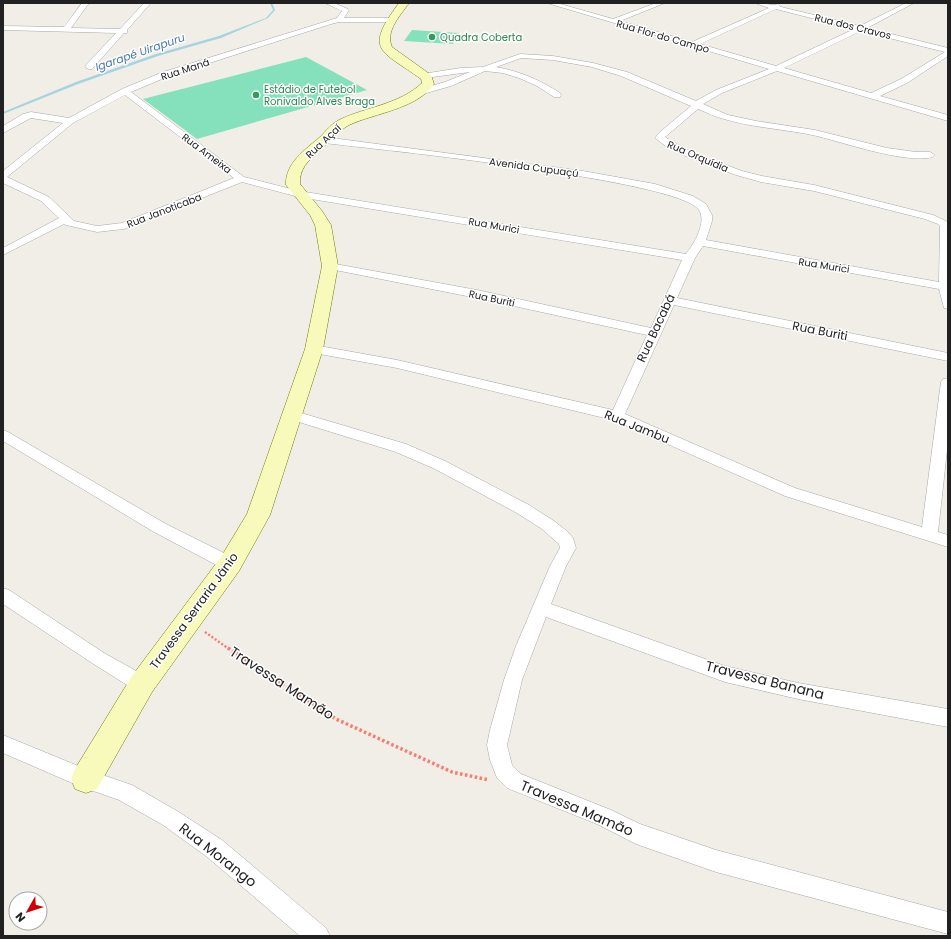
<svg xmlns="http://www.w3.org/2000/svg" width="951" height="939" font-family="Poppins,sans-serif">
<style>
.pitch{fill:#85e0bc}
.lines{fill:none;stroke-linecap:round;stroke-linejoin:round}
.stream{fill:#a7d3df;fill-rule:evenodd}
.street-casing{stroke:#a8a8a8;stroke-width:1}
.secondary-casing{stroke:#717c04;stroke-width:1}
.path-far1{stroke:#fb7a6e;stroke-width:2.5;stroke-dasharray:2 2;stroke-linecap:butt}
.path{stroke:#fb7a6e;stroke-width:3.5;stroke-dasharray:2.5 2.5;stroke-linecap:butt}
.street{fill:#fff;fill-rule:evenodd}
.secondary{fill:#f8fabc;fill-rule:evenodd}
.leisure-dot{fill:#2e9e5b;stroke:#fff;stroke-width:1.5}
.labels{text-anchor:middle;stroke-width:3;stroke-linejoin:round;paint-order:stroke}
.far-street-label{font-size:10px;fill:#212121;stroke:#fff}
.far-leisure-label{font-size:10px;fill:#27864d;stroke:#fff;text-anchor:start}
.far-water-label{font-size:11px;font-style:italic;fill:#487aab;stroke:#fff}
.street-label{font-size:12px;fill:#212121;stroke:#fff}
.near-street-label{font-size:14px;fill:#212121;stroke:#fff}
</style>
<rect width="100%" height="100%" fill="#f1eee7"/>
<g class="pitch">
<polygon points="412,30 459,33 453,44 404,41"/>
<polygon points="306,57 367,90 197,139 143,99"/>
</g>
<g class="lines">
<polygon class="stream" points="270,3 272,3 275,10 268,18 221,38 158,56 78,84 3,114 3,112 76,82 156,54 219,36 266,18 273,10"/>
<g class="street-casing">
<g id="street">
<polygon points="82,3 89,3 71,28 120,29 144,3 151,3 127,30 127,33 124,33 92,69 89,69 85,67 86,65 116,33 3,30 3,26 64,27"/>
<path d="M325,3H334L348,9L349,10L344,18H390L394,20L390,22H339L331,24L169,76L131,92L244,177L299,191L686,254C694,243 707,223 699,210C680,180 375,149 324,143L319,140L324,137L583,171L655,184L693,196L706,204L712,215V221L706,240L939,282L940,226L938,224L925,219L814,191L761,182L736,175L683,155L667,147L655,138L660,132L691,106L621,76L592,67L553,60L521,58L496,67C519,71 540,80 560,93L561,95L560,97H554L537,86L519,78L503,73L485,71L451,86L423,94L419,91L420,89L445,82L470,72L425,78H422V74L461,68L483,67L520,54L553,56L593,63L627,72L696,101L716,90L769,69L547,3H557L613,19L656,3H665L620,21L692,42L769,8L755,3L775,5L778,4L781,7L860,26L906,3H914L867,28L948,48V56L907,83L880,96L948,115V121L777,71L722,93L703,104L728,115L756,121L815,130L887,148L916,152H930L935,155L933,157C906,164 845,143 817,136C786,129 754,128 724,119C715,117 706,112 698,109L665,137L689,151L742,171L762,176L814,185L933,215L948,222V309L944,308L939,289L703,246L695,258L677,298L948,353V361L674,305L625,414L795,488L922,527L941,382L943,379L948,378V441L938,532L948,535V547L785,496L613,420L397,368L314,353L309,352L308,349L309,346L314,345L397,360L613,410L647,335L477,298L330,269L326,268L324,266L326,264L330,263L477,290L651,328L682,260L299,197L242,182L124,229L97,232L66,225L64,224L3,255V248L59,218L41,201L3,183V171L63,123L31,118L3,133V126L23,114L31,112L69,118L122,89L163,72L337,18L342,11ZM776,9L854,29L776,66L700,44ZM861,31L945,52L901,79L871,93L784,68ZM125,95L234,178L122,223L97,226L74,221L49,197L7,177L73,123Z"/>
<polygon points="291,410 406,444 445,461 529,505 554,521 567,531 573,538 576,548 566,566 551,604 725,666 798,683 948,709 948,727 798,699 725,682 546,617 522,680 507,745 512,765 521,774 611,810 640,824 716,850 948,912 948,934 716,872 636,844 597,824 507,788 497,778 490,760 487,745 490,730 504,680 516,646 550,566 560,548 559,544 542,529 517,513 435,469 396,452 286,418 284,415 286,412"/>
<polygon points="3,430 8,432 166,524 236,559 238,564 236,569 230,570 224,569 154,532 3,441"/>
<polygon points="3,588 9,590 104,653 149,678 151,684 149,690 142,692 135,690 92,663 3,604"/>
<polygon points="3,735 88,770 132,785 177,811 222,840 326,928 330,936 300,936 206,856 163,825 119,800 79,786 3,753"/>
</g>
</g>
<g class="secondary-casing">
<path id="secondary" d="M399,3H409C400,16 385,31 392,47L431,75L434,84C417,109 375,113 349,125C338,131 329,143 319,151C308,161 299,169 300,184L322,211L331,225L338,266L323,349L270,515L239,571L152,692L97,789L86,793L75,789L71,779L75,769L132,676L221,557L247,514L305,349L322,266L315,225L310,215L286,185C285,163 305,150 320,137C326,131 332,123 341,119C367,107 400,104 422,83L421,79C381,50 363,51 399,3Z"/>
</g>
<polyline class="path-far1" points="205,632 229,649"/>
<polyline class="path" points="228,648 336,719 452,772 489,780"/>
<use href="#street" class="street"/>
<use href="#secondary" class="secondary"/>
</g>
<g class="leisure-dot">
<circle cx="432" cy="37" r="4"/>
<circle cx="256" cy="95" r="4"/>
</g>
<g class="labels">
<g class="far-street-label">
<text transform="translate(853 26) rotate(14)" y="4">Rua dos Cravos</text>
<text transform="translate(663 36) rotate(16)" y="4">Rua Flor do Campo</text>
<text transform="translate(185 69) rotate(-18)" y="4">Rua Maná</text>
<text transform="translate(323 141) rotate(-43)" y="4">Rua Açaí</text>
<text transform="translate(207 153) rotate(37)" y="4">Rua Ameixa</text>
<text transform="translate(698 156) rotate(23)" y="4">Rua Orquídia</text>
<text transform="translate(534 167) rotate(8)" y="4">Avenida Cupuaçú</text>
<text transform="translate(164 210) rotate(-21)" y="4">Rua Janoticaba</text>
<text transform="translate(494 225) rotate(10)" y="4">Rua Murici</text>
<text transform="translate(824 265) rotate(9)" y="4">Rua Murici</text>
<text transform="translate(492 298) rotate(12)" y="4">Rua Buriti</text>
</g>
<g class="far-leisure-label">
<text x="440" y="41">Quadra Coberta</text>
<text x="264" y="93">Estádio de Futebol<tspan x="264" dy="12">Ronivaldo Alves Braga</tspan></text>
</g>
<g class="far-water-label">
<text transform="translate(140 52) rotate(-19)" y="4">Igarapé Uirapuru</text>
</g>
<g class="street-label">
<text transform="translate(656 328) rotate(-65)" y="4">Rua Bacabá</text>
<text transform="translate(820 331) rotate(11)" y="4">Rua Buriti</text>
<text transform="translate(637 427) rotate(22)" y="4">Rua Jambu</text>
<text transform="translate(194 611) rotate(-54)" y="4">Travessa Serraria Jânio</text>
</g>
<g class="near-street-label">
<text transform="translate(765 680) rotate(14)" y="5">Travessa Banana</text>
<text transform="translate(282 683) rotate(33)" y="5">Travessa Mamão</text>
<text transform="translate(577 808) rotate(23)" y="5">Travessa Mamão</text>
<text transform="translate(218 855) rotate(38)" y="5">Rua Morango</text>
</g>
</g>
<rect width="951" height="939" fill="none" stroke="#212121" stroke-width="8"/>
<g transform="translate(28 911) rotate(231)"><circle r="19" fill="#ffffff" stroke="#a6a6a6"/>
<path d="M0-3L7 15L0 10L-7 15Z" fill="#d10004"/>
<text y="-6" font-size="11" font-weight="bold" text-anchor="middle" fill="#212121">N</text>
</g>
</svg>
